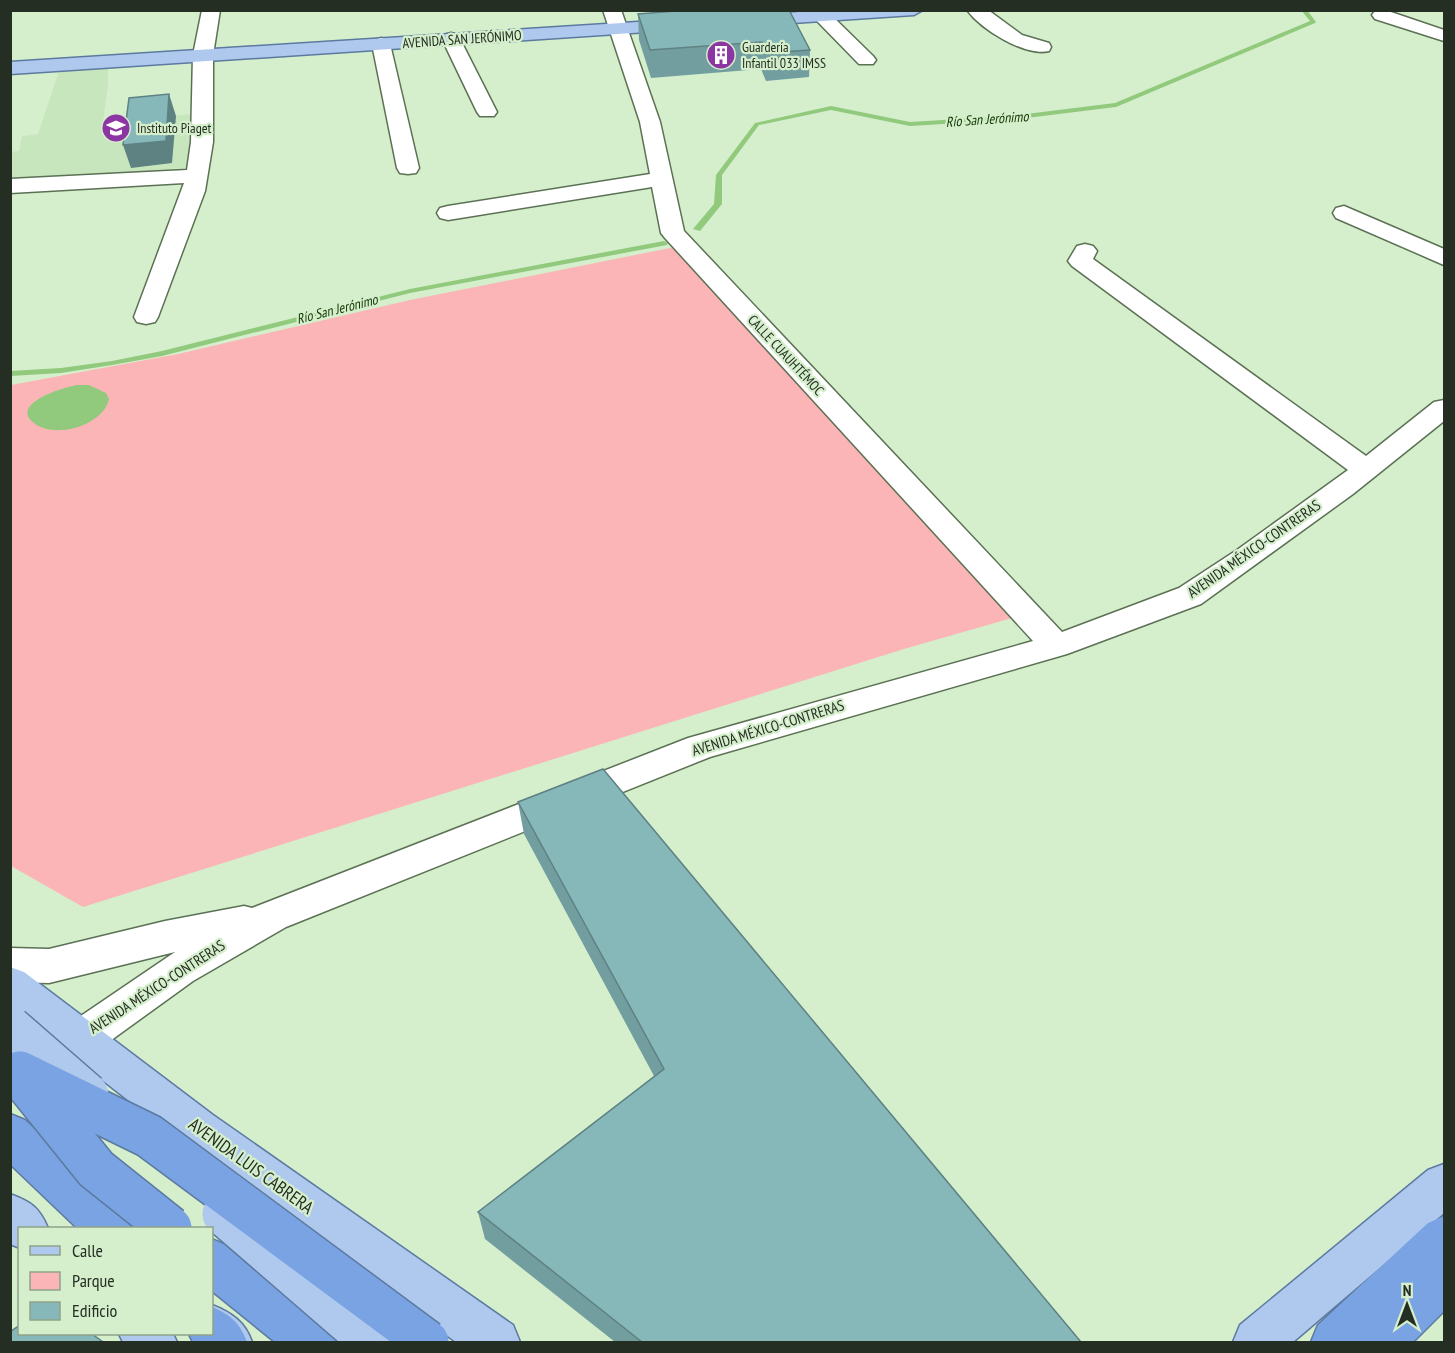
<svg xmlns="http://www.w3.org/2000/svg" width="1455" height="1353" font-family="'PT Sans Narrow',sans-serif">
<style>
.built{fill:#c8e6be}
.green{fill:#fcb5b6}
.water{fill:#91c97d}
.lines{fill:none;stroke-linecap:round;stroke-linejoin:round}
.stream{fill:#91c97d;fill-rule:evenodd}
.minor-casing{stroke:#5b7154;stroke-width:3}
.major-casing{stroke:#5c7a9f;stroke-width:3}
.highway-casing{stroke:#5c7a9f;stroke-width:3}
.minor{fill:#fff;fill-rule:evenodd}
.major{fill:#afc8ee;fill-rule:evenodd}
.highway{fill:#79a3e2;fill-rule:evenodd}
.major-bridge-casing{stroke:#5c7a9f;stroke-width:46;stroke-linecap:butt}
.highway-bridge-casing{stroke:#5c7a9f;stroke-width:46;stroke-linecap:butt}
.major-bridge{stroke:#afc8ee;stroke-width:43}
.highway-bridge{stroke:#79a3e2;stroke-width:43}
.wall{fill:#739ea0}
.shaded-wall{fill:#5e8182}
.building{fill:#86b8ba;stroke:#5e8182;stroke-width:1.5}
.labels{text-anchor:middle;stroke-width:4.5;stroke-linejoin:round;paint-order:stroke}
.far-street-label{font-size:14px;fill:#252e22;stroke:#d5efcd}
.far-poi-label{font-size:14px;fill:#252e22;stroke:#d5efcd;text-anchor:start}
.far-water-label{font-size:14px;font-style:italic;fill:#123702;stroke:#d5efcd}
.street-label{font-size:15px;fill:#252e22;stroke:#d5efcd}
.near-street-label{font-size:18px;fill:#252e22;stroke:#d5efcd}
</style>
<rect width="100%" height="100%" fill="#d5efcd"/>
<polygon class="built" points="108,67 108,85 103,122 192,114 191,167 27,183 11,183 10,152 19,151 22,136 38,134 59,71"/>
<polygon class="green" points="675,247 1012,618 904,649 83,907 11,866 11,385 178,354 410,300"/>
<path class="water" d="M77,385H89L106,393L109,399C104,425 55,440 34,423C9,403 65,387 77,385Z"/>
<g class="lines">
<g class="stream">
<polygon points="1301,10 1307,10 1316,22 1315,23 1116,107 1009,120 910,126 831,110 759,125 722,175 722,204 700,231 693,229 714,204 716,175 755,123 831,106 910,122 1009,116 1115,103 1310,21"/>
<polygon points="664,241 668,243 667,245 410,293 162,356 112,365 61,373 10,376 10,371 61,368 112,361 162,351 410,289"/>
</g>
<g class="minor-casing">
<g id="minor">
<polygon points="202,10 220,10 213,55 213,142 205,191 158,317 155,322 146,324 137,322 134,317 184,183 10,193 10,179 187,170 191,142 193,55"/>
<polygon points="603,10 621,10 660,122 684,231 1062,632 1179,588 1237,550 1348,470 1072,266 1068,261 1077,246 1085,244 1093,246 1097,251 1093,259 1366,456 1434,402 1444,400 1444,421 1353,494 1201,604 1067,654 710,757 286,927 193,981 74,1067 59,1073 44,1067 38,1054 44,1041 175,952 49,983 10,982 10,948 49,949 165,921 244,906 252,908 688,738 1033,641 665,238 661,233 652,187 448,220 440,218 437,213 440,208 448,206 650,174 640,122"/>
<path d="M967,10H988L1022,35L1049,43L1051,47L1049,51C1025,57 981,29 967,10Z"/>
<polygon points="1385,10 1444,30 1444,41 1375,19 1372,15 1375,11"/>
<polygon points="823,12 829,13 873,56 876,60 873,64 859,64 817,21 814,17 817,13"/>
<polygon points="451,33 458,35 460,39 497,112 494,116 480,116 477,112 442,39 444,35"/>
<polygon points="381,38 388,40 390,44 419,168 416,173 408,174 400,173 397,168 372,44 374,40"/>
<polygon points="1344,206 1444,249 1444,265 1336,218 1333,213 1336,208"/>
</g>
</g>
<g class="major-casing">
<g id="major">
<polygon points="824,10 923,10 914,15 748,26 742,25 739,21 742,17 748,16"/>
<polygon points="685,19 692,21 694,25 692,29 10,74 10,62"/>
<polygon points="10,967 24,972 213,1115 513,1325 520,1342 456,1342 183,1143 10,1008"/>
<polygon points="1444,1164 1444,1213 1293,1342 1233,1342 1240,1325 1428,1170"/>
<path d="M10,1194C31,1202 39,1207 48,1228H20V1248L10,1244Z"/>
<path d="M212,1305C232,1313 245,1322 252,1342H194L190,1334H212Z"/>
<polygon points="119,1334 173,1334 177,1342 123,1342"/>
</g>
</g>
<g class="highway-casing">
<g id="highway">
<polygon points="10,1114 25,1120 125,1212 131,1228 77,1228 10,1164"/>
<polygon points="1444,1216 1444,1311 1413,1342 1311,1342 1318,1325 1428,1223"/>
<polygon points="212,1239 228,1246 329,1325 336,1342 275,1342 212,1291"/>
<path d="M212,1307C231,1315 240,1323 247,1342H193L189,1334H212Z"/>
</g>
</g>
<use href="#minor" class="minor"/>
<use href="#major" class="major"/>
<use href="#highway" class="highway"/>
<g class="major-bridge-casing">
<g id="major-bridge">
<polyline points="10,1028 87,1095"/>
<polyline points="224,1214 372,1342"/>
</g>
</g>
<g class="highway-bridge-casing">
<g id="highway-bridge">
<polyline points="20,1073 149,1136 427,1342"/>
<polyline points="25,1081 96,1169 170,1228"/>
</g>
</g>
<use href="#major-bridge" class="major-bridge"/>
<use href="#highway-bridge" class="highway-bridge"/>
</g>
<g class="wall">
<polygon points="638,14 810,50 809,77 766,81 761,69 651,78 639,40"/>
<polygon points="518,802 1081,1342 615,1342 485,1239 478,1212 654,1076 524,834"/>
</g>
<polygon class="shaded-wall" points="169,94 176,116 172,163 131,168 123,145"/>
<g class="building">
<polygon points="689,10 789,10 810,50 767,53 762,42 650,50 638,14"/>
<polygon points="169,94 166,141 123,145 129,98"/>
<polygon points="603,769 1081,1342 642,1342 478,1212 664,1069 518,802"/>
<polygon points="20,1325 20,1334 92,1334 103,1342 10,1342 10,1332"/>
</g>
<defs>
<g id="building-disc" transform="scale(1.5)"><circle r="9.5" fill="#8b36a3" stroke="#d5efcd"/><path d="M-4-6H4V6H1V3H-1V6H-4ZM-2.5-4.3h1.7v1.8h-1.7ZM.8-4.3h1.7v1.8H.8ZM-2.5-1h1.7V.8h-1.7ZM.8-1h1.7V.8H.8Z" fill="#fff"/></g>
<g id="school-disc" transform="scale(1.5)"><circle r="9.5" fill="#8b36a3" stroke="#d5efcd"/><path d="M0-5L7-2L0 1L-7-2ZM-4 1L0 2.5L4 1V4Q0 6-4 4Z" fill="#fff"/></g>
</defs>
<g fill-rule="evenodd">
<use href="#building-disc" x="721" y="55"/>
<use href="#school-disc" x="116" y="128"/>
</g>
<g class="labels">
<g class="far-street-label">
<text transform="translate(462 39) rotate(-4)" y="5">AVENIDA SAN JERÓNIMO</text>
<text transform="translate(786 355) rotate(47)" y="5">CALLE CUAUHTÉMOC</text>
</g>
<g class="far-poi-label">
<text x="742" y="52">Guardería<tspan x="742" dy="16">Infantil 033 IMSS</tspan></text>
<text x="137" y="133">Instituto Piaget</text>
</g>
<g class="far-water-label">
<text transform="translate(987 119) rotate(-4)" y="5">Río San Jerónimo</text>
<text transform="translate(337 309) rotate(-14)" y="5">Río San Jerónimo</text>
</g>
<g class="street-label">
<text transform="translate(1254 549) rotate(-35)" y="5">AVENIDA MÉXICO-CONTRERAS</text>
<text transform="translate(768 728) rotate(-17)" y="5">AVENIDA MÉXICO-CONTRERAS</text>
<text transform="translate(157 987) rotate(-33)" y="5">AVENIDA MÉXICO-CONTRERAS</text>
</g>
<g class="near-street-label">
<text transform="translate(251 1166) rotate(36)" y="6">AVENIDA LUIS CABRERA</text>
</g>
</g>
<rect width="1455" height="1353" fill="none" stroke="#252e22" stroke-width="24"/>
<rect x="18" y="1227" width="195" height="108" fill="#d5efcd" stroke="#8fa289" stroke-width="1.5"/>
<rect x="30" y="1246" width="30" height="9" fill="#afc8ee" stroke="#8fa289" stroke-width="1.5"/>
<text x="72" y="1257" font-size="18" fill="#252e22">Calle</text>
<rect x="30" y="1272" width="30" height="18" fill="#fcb5b6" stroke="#8fa289" stroke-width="1.5"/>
<text x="72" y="1287" font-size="18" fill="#252e22">Parque</text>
<rect x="30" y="1302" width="30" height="18" fill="#86b8ba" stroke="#8fa289" stroke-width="1.5"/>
<text x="72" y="1317" font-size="18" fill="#252e22">Edificio</text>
<g transform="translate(1407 1305)" stroke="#d5efcd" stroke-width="4.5" paint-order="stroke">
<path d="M0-4.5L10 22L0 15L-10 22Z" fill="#252e22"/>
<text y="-9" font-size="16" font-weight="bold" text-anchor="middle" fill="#252e22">N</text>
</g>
</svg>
